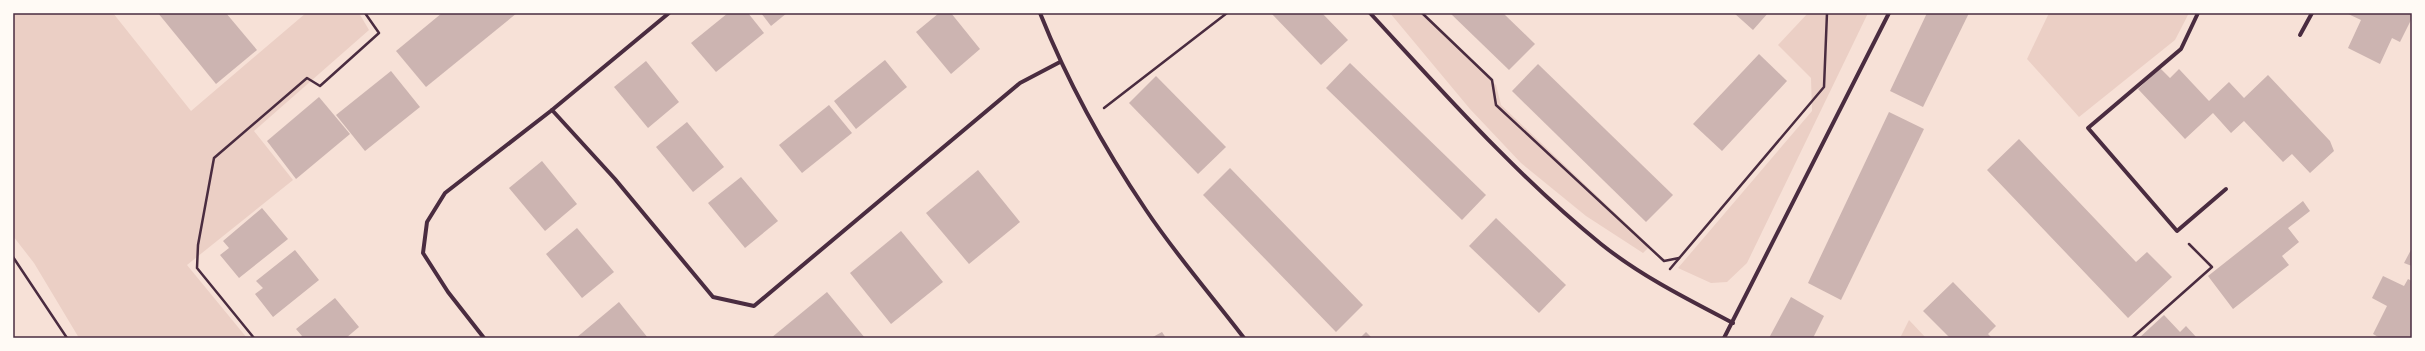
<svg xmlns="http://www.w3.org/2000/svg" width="2425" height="351" font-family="'Source Serif 4',serif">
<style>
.green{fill:#ebcfc5}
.building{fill:#ccb4b1}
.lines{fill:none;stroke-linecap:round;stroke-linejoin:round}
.path{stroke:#4a2c40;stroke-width:2.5}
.minor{stroke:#4a2c40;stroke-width:4}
.neatline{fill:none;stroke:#4a2c40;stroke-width:1.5}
</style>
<rect width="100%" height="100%" fill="#f7e1d7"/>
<g class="green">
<polygon points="13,13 113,13 191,111 306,13 359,13 369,30 254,131 293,180 187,265 247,338 79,338 34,263 13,236"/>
<polygon points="1390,13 1421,13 1496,85 1501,105 1650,246 1643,253 1586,216 1521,163 1470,109"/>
<polygon points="1808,13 1868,13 1747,263 1727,282 1711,283 1678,268 1812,111 1811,78 1778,45"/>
<polygon points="2049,13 2189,13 2175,40 2079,117 2027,59"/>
<polygon points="1909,320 1926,338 1900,338"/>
</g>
<g class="building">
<polygon points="158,13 226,13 257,50 216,84"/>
<polygon points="442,13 517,13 426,87 396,51"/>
<polygon points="728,13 748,13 764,33 716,72 691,43"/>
<polygon points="761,13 787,13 771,26"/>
<polygon points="939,13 951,13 980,49 951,74 916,32"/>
<polygon points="1271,13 1322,13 1348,40 1321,65"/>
<polygon points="1450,13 1503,13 1535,44 1509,70"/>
<polygon points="1734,13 1768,13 1753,30"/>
<polygon points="1927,13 1969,13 1923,107 1890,91"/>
<polygon points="2346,13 2412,13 2412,18 2400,42 2392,38 2380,64 2348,48 2361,20"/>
<polygon points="1759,54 1787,81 1722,151 1693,124"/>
<polygon points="885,60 907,87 856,129 834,101"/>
<polygon points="646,61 679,102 648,128 614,87"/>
<polygon points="1350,63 1486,195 1462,220 1326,88"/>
<polygon points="1538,64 1673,195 1646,222 1512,91"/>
<polygon points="2160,68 2170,78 2179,69 2209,101 2229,82 2244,98 2268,75 2330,141 2334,151 2310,173 2292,154 2283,162 2244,121 2231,133 2213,113 2185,139 2138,89"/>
<polygon points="391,71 420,107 365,151 336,115"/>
<polygon points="1156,76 1226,147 1198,174 1129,103"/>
<polygon points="319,97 350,134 296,179 267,141"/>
<polygon points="829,105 852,133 802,173 779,145"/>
<polygon points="1889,112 1924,129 1841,300 1808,283"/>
<polygon points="687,122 724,167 693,192 656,147"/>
<polygon points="2019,139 2136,262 2147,252 2172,277 2128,318 1987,170"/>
<polygon points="542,161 577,204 545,231 509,188"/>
<polygon points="1230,168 1363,305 1336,332 1203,195"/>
<polygon points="978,170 1020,222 969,264 926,213"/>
<polygon points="741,177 778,221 745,248 708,203"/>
<polygon points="2303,201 2310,211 2288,228 2299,242 2282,256 2289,265 2233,309 2208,276"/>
<polygon points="262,208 288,239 239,278 220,255 229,248 223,241"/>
<polygon points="1496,218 1566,285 1539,313 1469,246"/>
<polygon points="577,228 614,272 582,298 546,254"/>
<polygon points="901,231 943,282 891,324 850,273"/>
<polygon points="2412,248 2412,266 2404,263"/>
<polygon points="295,250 319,280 273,317 255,294 263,288 256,281"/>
<polygon points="2383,276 2404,286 2408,279 2412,281 2412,338 2380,338 2373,334 2387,306 2372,298"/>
<polygon points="1953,282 1996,326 1988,334 1992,338 1950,338 1923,311"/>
<polygon points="827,292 865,338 771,338"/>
<polygon points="1791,297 1824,316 1813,338 1769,338"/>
<polygon points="335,298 359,327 346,338 300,338 302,336 296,329"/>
<polygon points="619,302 648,338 576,338"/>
<polygon points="2164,315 2180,332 2186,326 2197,338 2139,338"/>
<polygon points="1162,332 1166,338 1151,338"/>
<polygon points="1366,332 1372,338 1360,338"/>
</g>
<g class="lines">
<g class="path">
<polyline points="1422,13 1492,80 1496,105 1664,261 1679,258"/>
<polyline points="1104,108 1227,13"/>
<polyline points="13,257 67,338"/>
<polyline points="1670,269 1824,87 1827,13"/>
<polyline points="254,338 197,268 198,245 214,158 307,78 320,86 379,33 365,13"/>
<polyline points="2132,338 2212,267 2189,244"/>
</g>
<g class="minor">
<path d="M1040,13C1068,83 1104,148 1146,210C1176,255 1212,296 1244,338"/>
<path d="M1370,13C1444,93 1516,175 1601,244C1641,276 1687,299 1733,323"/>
<polyline points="2198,13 2181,49 2088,128 2177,231 2226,189"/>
<polyline points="2300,35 2312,13"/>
<polyline points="552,110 615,179 713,297 754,306 1020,83 1060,62"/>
<polyline points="484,338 448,292 423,253 427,222 445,193 552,110 669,13"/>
<polyline points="1724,338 1889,13"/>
</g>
</g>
<rect width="2425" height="351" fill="none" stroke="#fffaf5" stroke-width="28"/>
<rect x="14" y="14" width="2397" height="323" class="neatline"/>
</svg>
